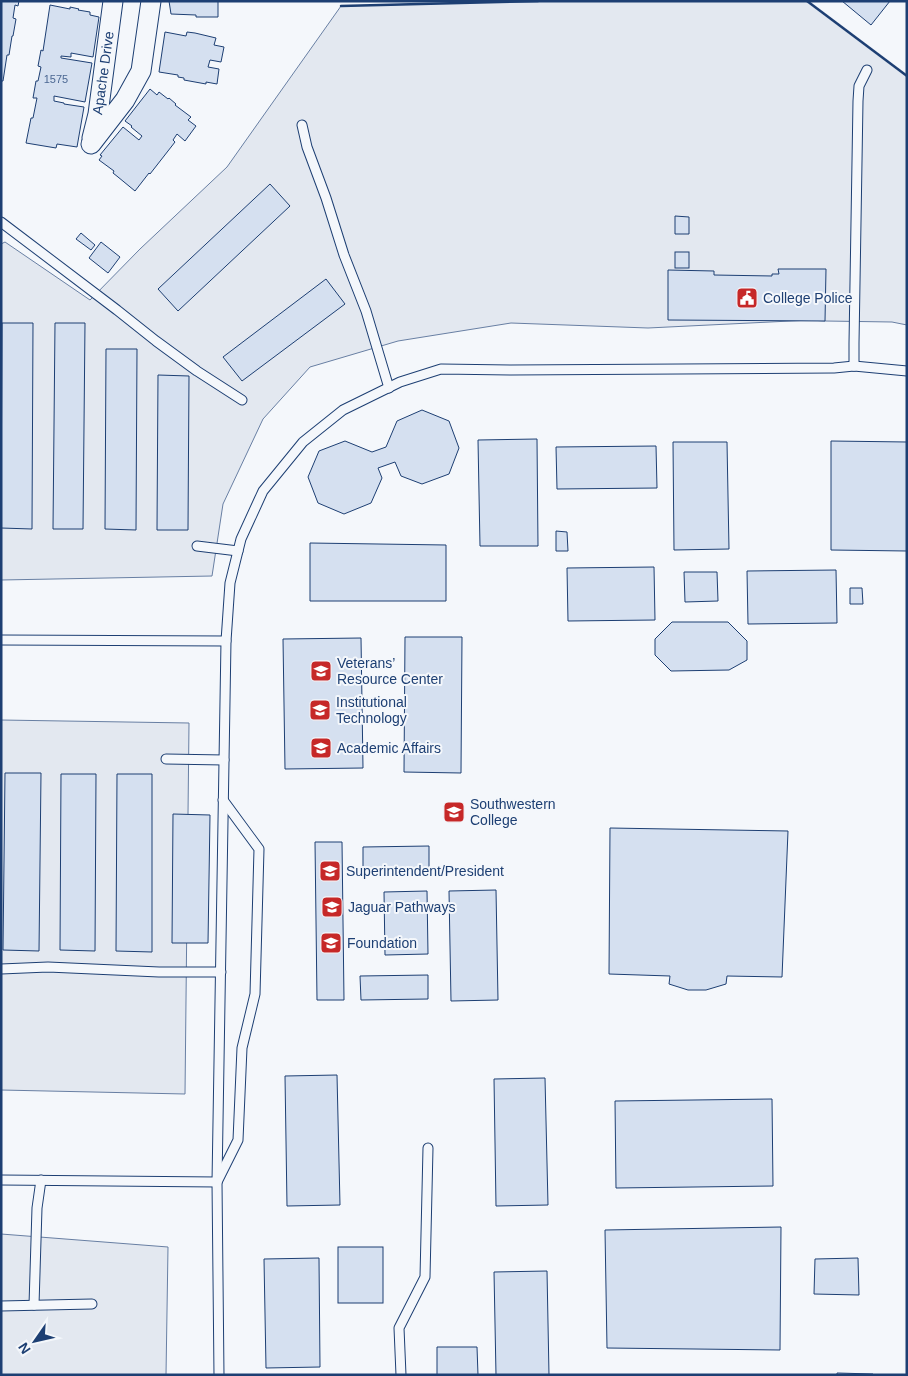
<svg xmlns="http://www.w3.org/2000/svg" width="908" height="1376" font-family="Helvetica,sans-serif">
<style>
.parking{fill:#e3e8f0;stroke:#687fa3}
.building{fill:#d5e0f0;stroke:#1d3f73}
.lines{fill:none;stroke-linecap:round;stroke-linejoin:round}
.lane-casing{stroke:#1d3f73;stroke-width:11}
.street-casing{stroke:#1d3f73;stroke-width:21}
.lane{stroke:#f4f7fb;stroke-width:9}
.street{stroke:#f4f7fb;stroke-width:19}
.wall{stroke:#1d3f73;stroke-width:2.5}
.labels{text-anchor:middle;stroke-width:4;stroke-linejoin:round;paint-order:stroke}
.number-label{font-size:11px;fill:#4b6792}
.street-label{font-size:14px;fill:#1d3f73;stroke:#f4f7fb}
.poi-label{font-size:14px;fill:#1d3f73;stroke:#f4f7fb;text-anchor:start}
</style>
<rect width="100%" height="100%" fill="#f4f7fb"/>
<g class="parking">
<polygon points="538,1 807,1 907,76 907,325 892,322 825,321 811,320 648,328 511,323 398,341 310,367 263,419 223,504 212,576 1,580 1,244 5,242 90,300 140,249 227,167 341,6"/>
<polygon points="1,720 189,723 185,1094 1,1090"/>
<polygon points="1,1234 168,1247 166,1375 1,1375"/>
</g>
<g class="building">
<polygon points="1,1 19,1 18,6 15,5 13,18 16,19 13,36 12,36 9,55 7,55 3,81 1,81"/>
<polygon points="169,1 218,1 218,17 196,17 196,15 171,14"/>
<polygon points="842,1 890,1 871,25"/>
<polygon points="50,5 70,9 70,7 79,9 78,10 90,12 90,15 99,17 93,57 71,53 71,57 61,56 61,58 92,63 85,102 54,96 54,101 64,103 64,104 84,107 77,147 57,144 56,148 26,143 31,118 33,118 37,98 33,98 36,81 38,81 41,67 38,66 41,50 43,51"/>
<polygon points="165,32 186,36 187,32 195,33 216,38 214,45 224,47 221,62 210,60 208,67 219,69 217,84 206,82 206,84 184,80 184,78 178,77 178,75 159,72"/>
<polygon points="150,89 157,95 159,92 168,99 169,98 176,104 175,105 191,117 188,120 196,126 185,141 177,134 173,140 175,142 150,174 149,173 135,191 118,177 113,173 114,171 99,160 102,156 100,155 123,127 139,140 142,136 131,127 132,126 125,121"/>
<polygon points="270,184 290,206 178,311 158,289"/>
<polygon points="675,216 689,217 689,234 675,234"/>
<polygon points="81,233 95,245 91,250 76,239"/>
<polygon points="101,242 120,257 108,273 89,258"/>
<rect x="675" y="252" width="14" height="16"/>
<polygon points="778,269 826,269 825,321 668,320 668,270 714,271 714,275 772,276 772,274 779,274"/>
<polygon points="326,279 345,304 242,381 223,357"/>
<polygon points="2,323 33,323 32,529 1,528"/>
<polygon points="55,323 85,323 83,529 53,529"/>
<polygon points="106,349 137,349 136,530 105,529"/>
<polygon points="158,375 189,376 188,530 157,530"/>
<polygon points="422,410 449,421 459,448 449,474 422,484 401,476 395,462 378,468 382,478 371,503 344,514 318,503 308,477 319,451 345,441 372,452 386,447 397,421"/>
<polygon points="537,439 538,546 480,546 478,440"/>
<polygon points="831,441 907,442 907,551 831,550"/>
<polygon points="673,442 727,442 729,549 674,550"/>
<polygon points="656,446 657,488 557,489 556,447"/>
<polygon points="556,531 567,532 568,551 556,551"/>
<polygon points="310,543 446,545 446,601 310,601"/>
<polygon points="654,567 655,620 568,621 567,568"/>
<polygon points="836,570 837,623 748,624 747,571"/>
<polygon points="684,572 717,572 718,601 685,602"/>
<polygon points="850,588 862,588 863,604 850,604"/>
<polygon points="672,622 728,622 747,641 747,660 729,670 671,671 655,655 655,639"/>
<polygon points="405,637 462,637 461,773 404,772"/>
<polygon points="361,638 363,768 285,769 283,639"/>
<polygon points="5,773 41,773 39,951 3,950"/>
<polygon points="61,774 96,774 95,951 60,950"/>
<polygon points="117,774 152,774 152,952 116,951"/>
<polygon points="173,814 210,815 208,943 172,943"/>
<polygon points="610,828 788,831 782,977 727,976 726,984 706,990 688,990 669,984 670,976 609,974"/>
<polygon points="315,842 342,842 344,1000 317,1000"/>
<polygon points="429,846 429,870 363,871 363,847"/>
<polygon points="496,890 498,1000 451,1001 449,891"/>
<polygon points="427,891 428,954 385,955 384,892"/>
<polygon points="428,975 428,999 361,1000 360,976"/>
<polygon points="337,1075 340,1205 287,1206 285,1076"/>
<polygon points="545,1078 548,1205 496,1206 494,1079"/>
<polygon points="772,1099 773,1186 616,1188 615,1101"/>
<polygon points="781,1227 780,1350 607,1348 605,1230"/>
<rect x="338" y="1247" width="45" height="56"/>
<polygon points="319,1258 320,1367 266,1368 264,1259"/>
<polygon points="858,1258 859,1295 814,1294 815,1259"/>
<polygon points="547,1271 549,1375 496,1375 494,1272"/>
<polygon points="437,1347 477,1347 478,1375 437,1375"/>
<polygon points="837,1373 873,1374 872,1375 837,1375"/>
</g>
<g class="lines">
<g class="lane-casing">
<g id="lane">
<polyline points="302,125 307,147 326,198 344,255 366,311 389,388"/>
<polyline points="1,222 117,310 156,341 197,371 242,400"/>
<polyline points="854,366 854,343 858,101 859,86 867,70"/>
<polyline points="197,546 238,551"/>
<polyline points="1,640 226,641"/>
<polyline points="166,759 224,760"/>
<polyline points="1,969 48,967 159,972 221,972"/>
<polyline points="1,1180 217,1182 238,1140 242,1048 255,994 259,849 223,800"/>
<polyline points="34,1305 37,1208 41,1180"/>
<polyline points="1,1306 92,1304"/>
<polyline points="219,1375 217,1182 226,641 230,583 241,539 263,491 303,442 343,410 400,382 441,369 511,370 834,368 854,366 907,371"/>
<polyline points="401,1375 399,1328 425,1277 428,1148"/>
</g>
</g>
<g class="street-casing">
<g id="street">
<polyline points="92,138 98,114 113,1"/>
<polyline points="91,144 125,100 141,71 151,1"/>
</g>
</g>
<use href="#lane" class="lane"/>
<use href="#street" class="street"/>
<g class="wall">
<polyline points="807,1 907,76"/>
<polyline points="341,6 538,1"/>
</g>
</g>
<defs>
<g id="civic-square" transform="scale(1.125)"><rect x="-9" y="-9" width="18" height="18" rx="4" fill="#c62828" stroke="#f4f7fb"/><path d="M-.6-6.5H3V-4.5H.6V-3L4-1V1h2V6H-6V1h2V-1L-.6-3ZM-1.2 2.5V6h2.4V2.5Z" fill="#fff"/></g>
<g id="university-square" transform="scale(1.125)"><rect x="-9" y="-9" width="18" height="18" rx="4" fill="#c62828" stroke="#f4f7fb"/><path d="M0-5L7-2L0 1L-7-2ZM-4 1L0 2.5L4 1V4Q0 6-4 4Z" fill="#fff"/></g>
</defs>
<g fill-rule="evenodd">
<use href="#civic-square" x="747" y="298"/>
<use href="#university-square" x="321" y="671"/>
<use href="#university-square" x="320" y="710"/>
<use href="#university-square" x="321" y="748"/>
<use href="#university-square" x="454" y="812"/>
<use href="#university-square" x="330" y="871"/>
<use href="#university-square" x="332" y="907"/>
<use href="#university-square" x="331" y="943"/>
</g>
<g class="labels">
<g class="number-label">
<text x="56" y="83">1575</text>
</g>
<g class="street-label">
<text transform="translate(103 73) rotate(-82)" y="5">Apache Drive</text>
</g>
<g class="poi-label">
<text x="763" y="303">College Police</text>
<text x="337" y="668">Veterans’<tspan x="337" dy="16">Resource Center</tspan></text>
<text x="336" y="707">Institutional<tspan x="336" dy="16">Technology</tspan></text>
<text x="337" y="753">Academic Affairs</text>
<text x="470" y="809">Southwestern<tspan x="470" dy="16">College</tspan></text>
<text x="346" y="876">Superintendent/President</text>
<text x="348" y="912">Jaguar Pathways</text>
<text x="347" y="948">Foundation</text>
</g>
</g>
<rect width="908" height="1376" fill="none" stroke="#1d3f73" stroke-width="5"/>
<g transform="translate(35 1341) rotate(236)" stroke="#f4f7fb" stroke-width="4" paint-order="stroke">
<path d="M0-4L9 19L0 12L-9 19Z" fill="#1d3f73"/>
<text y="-8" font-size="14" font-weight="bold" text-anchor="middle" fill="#1d3f73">N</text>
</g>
</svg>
